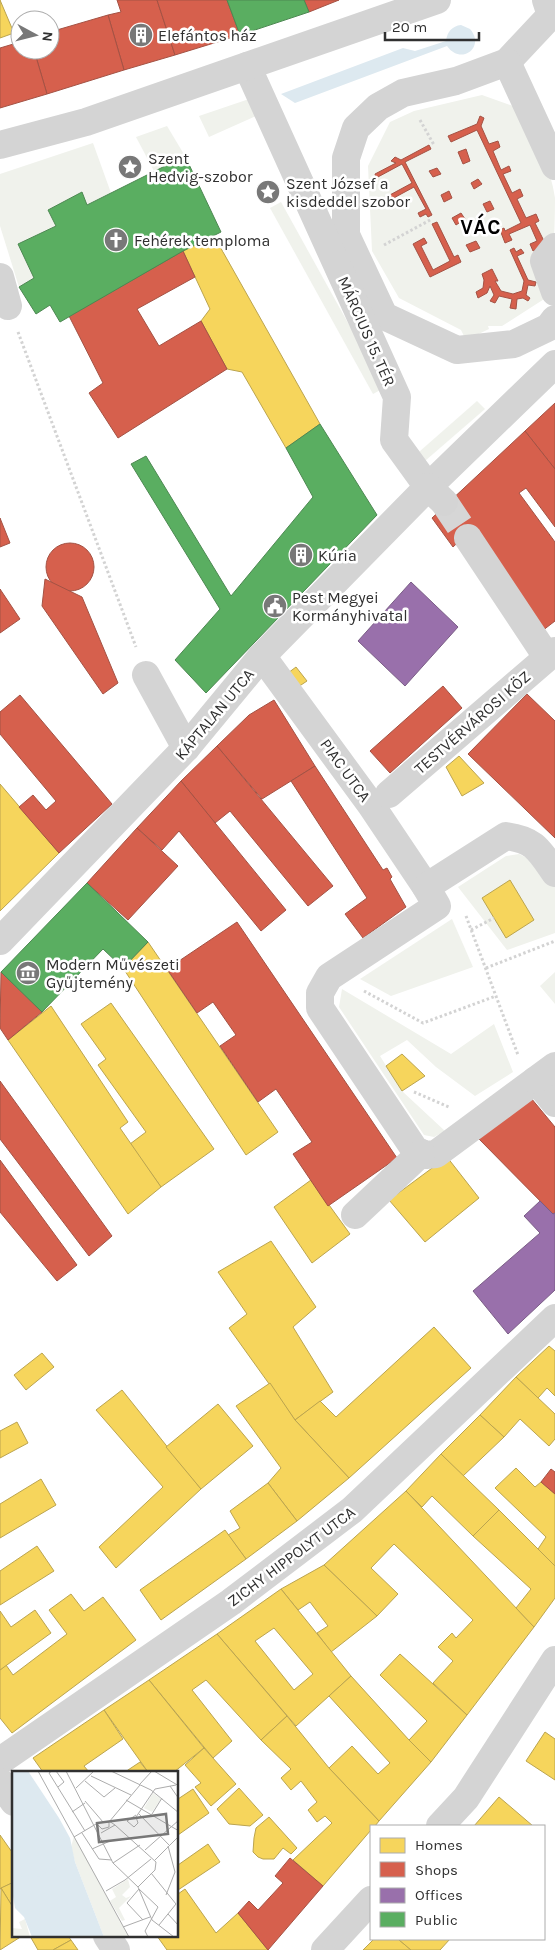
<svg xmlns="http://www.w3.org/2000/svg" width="555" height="1950" font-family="Karla,sans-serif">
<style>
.green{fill:#f0f2ec}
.water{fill:#dde9f0}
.homes{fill:#f6d55c;stroke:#bba44f;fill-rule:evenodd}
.shops{fill:#d6604d;stroke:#a45244}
.offices{fill:#9970ab;stroke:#7a5d86}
.public{fill:#5aae61;stroke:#4d8852}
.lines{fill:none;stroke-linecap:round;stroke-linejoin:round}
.minor-tunnel{stroke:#d6d6d6;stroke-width:28;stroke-dasharray:28 14;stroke-linecap:butt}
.path{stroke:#d3d3d3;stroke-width:3;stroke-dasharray:2.5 2.5;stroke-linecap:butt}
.minor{stroke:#d4d4d4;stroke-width:28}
.labels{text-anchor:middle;stroke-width:5;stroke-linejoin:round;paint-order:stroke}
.poi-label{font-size:16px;fill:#303030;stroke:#fff;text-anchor:start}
.street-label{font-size:16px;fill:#303030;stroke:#fff}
.district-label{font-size:21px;font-weight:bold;letter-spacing:1px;fill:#000;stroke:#fff}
.inset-river{fill:none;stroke:#dde9f0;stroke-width:2.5}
.inset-road{fill:none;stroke:#acacac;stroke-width:1}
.view{fill:#787878;fill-opacity:0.15;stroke:#787878;stroke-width:2.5}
.inset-edge{fill:none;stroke:#303030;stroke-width:2.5}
</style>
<rect width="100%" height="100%" fill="#fff"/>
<g class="green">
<path d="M482,95L524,110C535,138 551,168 555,198C555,229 553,263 552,294L502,326H488L489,329L466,340L461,330L399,298L372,251L368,166L390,122L414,111Z"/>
<polygon points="252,98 258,115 209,137 199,116"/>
<polygon points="167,126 185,156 154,171 136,137"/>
<polygon points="93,143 111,193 87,205 56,226 18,244 34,278 19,287 0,226 0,174"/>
<polygon points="281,202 384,388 373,394 270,208"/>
<polygon points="477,401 485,409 418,467 411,459"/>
<polygon points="519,854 533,861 555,887 555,933 507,950 458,887 506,856"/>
<polygon points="452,919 473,967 391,996 360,979"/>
<polygon points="555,972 555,1004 540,986"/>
<polygon points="342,989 451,1054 494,1024 513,1072 475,1096 436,1067 407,1040 380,1056 402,1091 445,1131 434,1137 424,1135 339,1007"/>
</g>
<path class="water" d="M461,25L470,29C486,47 461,66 447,46L295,103L281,94L403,48L415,51L446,41C447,32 452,26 461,25Z"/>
<g class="homes">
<polygon points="0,0 14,33 0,38"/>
<polygon points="214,236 320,424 286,448 242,372 227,369 201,321 210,309 183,251"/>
<polygon points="296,667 307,681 298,687 288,673"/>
<polygon points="459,756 484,783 462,796 446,767"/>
<polygon points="0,784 59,853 0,911"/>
<polygon points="510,880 534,920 506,938 482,898"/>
<polygon points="148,942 278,1132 246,1155 123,968"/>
<polygon points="111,1003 214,1149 161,1187 130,1144 146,1132 98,1065 106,1059 81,1024"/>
<polygon points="51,1006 128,1122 120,1128 161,1187 128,1214 8,1040"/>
<polygon points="402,1054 425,1076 402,1091 386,1066"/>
<polygon points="447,1157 479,1198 425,1242 389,1200"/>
<polygon points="311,1180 350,1234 312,1263 274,1207"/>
<polygon points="271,1241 316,1307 293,1327 333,1392 295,1420 229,1328 247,1314 218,1272"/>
<polygon points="434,1327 471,1368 349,1478 295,1420 320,1401 336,1417"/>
<polygon points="549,1346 555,1351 555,1396 547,1388 538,1398 516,1377"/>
<polygon points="42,1353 54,1367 26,1390 14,1375"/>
<polygon points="516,1377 555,1414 555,1439 549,1446 520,1419 504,1437 480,1415"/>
<polygon points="270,1383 295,1420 349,1478 297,1521 268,1483 281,1468 236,1406"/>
<polygon points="122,1390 201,1489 116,1568 99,1547 163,1487 96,1410"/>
<polygon points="218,1404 253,1446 201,1489 166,1447"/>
<polygon points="480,1415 504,1437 463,1476 441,1454"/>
<polygon points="17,1422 28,1443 0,1458 0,1431"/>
<polygon points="441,1454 499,1510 473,1536 432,1496 422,1507 406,1491"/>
<polygon points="516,1468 535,1487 541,1482 555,1494 555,1566 538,1549 546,1537 495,1488"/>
<polygon points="41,1479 56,1505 0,1538 0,1504"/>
<polygon points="268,1483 297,1521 246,1559 228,1535 240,1528 230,1511"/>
<polygon points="406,1491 534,1627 467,1715 433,1683 453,1661 438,1647 452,1633 456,1638 473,1620 394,1544 371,1568 398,1594 377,1616 324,1565"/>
<polygon points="499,1510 555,1566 555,1598 534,1627 516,1608 531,1589 473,1536"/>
<polygon points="225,1530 246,1559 161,1620 140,1590"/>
<polygon points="37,1546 54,1571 0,1605 0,1571"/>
<polygon points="324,1565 377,1616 331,1652 317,1633 328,1626 310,1602 298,1610 281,1589"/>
<path d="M281,1589L351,1676L296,1726L217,1634ZM274,1628L313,1674L294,1690L255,1641Z"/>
<polygon points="71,1594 84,1611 103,1597 136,1640 12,1733 0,1718 0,1670 6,1665 13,1675 67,1634 49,1610"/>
<polygon points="35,1610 51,1633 0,1670 0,1611 11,1627"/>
<polygon points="217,1634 287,1716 261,1740 206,1680 192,1690 232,1741 213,1758 149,1680"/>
<polygon points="400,1654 467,1715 431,1762 409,1740 427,1721 380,1675"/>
<polygon points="351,1676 409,1740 431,1762 379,1821 329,1768 352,1746 378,1774 390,1763 329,1696"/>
<polygon points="149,1680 204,1748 174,1772 148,1772 104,1710"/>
<polygon points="104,1710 123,1739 84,1766 89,1772 43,1772 33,1758"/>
<polygon points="287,1716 329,1768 379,1821 375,1826 371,1826 371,1830 323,1886 293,1860 332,1823 325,1816 317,1822 308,1810 317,1802 301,1781 291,1790 281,1778 291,1769 261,1740"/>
<polygon points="545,1732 555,1739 555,1780 526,1761"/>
<polygon points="204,1748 236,1784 211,1806 195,1787 201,1783 185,1765"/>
<polygon points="140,1762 148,1772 125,1772"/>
<polygon points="239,1788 263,1815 250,1826 229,1824 217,1809"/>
<polygon points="193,1789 209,1813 178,1835 178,1799"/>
<polygon points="499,1797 533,1826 474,1826"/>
<polygon points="269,1817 297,1848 291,1854 283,1848 274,1859 263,1859 258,1857 253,1852 254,1838 256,1828"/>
<polygon points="0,1835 14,1855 14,1882 0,1889"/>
<polygon points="208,1844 220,1862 178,1890 178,1865"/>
<polygon points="14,1882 14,1909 1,1888"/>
<polygon points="1,1888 14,1909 14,1936 22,1936 0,1950"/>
<polygon points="185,1889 216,1933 238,1913 268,1950 167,1950 157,1936 178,1936 178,1894"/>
<polygon points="30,1936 68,1936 71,1940 53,1950 38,1950"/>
<polygon points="374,1939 398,1939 411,1950 363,1950"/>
<polygon points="398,1939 450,1939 440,1950 411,1950"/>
<polygon points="71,1940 78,1950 53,1950"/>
</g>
<g class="shops">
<polygon points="117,0 157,0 175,55 124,70 108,15 121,12"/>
<polygon points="157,0 227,0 240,35 175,55"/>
<polygon points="304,0 339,0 309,12"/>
<polygon points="108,15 124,70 47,94 34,50 50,50 50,32"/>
<polygon points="20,42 20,50 34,50 47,94 0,108 0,48"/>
<polygon points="480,116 484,118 481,126 489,144 498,141 500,147 493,151 501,170 509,166 511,171 503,174 512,193 520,189 523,196 517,199 526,218 536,214 539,221 535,223 546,245 533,251 530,244 537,241 530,225 509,234 512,240 505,243 500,230 504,228 505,231 521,223 477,130 451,142 448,136 477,124"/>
<polygon points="429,145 431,149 405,162 432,215 428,217 426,214 420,217 418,213 426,209 414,187 390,200 388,196 412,183 402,164 376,178 375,174 396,163 391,161 395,157 401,160"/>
<polygon points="466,149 470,161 463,164 458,152"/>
<polygon points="437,168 441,174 433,177 429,171"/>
<polygon points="478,179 482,184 474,189 471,183"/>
<polygon points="449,191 452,198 444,202 441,195"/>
<polygon points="490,201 494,209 487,212 483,204"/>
<polygon points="461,213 465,219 456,225 452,218"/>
<polygon points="437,222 454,257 458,255 461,262 430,277 413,244 424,238 427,243 421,246 433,270 450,261 432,224"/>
<polygon points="476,241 480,248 470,252 466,245"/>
<polygon points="514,248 516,252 521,249 524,253 517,256 528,280 536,282 535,286 528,285 526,295 530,298 528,301 523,298 517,299 516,309 510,308 512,299 499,296 495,303 490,301 494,295 490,286 487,293 478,298 476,292 483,288 484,280 482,274 492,269 498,281 495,281 501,291 513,294 522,291 524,281 510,250"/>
<polygon points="183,251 195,277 137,309 159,346 201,321 227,369 118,438 89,393 103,383 69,316"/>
<polygon points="555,403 555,469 525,431"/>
<polygon points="525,431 555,469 555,527 526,488 519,493 555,542 555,621 542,631 469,532 453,547 432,518"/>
<polygon points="0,518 10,543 0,547"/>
<circle cx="70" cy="567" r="24"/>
<polygon points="45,579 82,597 118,683 103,694 42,606"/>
<polygon points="0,589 20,619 0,633"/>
<polygon points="443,686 462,708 390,773 370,751"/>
<polygon points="527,694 555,721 555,838 468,754"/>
<polygon points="20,695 112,804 59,853 19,807 33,795 46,810 56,801 0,734 0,712"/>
<polygon points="274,700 315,766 262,799 217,746 249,715"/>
<polygon points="217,746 333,886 308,906 230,811 215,823 181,781"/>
<polygon points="315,766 383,870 387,868 392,877 390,879 406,907 363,938 345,914 367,898 291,781"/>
<polygon points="181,781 286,910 261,931 179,831 162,850 137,828"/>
<polygon points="137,828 178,866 128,920 87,883"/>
<polygon points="237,922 397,1158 328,1206 293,1154 312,1142 276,1089 258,1102 220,1046 236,1035 213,1002 197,1013 167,969"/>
<polygon points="1,972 42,1012 8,1040 0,1028"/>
<polygon points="0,1081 112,1236 89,1256 0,1139"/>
<polygon points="531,1098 555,1127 555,1213 553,1214 479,1139"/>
<polygon points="0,1160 77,1265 57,1281 0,1212"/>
<polygon points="551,1469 555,1472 555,1494 541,1482"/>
<polygon points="290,1858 323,1886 268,1950 238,1913 249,1901 258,1910 283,1883 275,1876"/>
</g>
<g class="offices">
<polygon points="411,582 458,627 405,686 358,641"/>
<polygon points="540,1201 553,1214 555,1213 555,1290 508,1334 473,1291 540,1233 524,1216"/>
</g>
<g class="public">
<polygon points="227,0 304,0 309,12 240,35"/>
<polygon points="185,156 221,232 183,251 60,322 50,305 36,314 19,287 34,278 18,244 56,226 48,210 82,192 87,205"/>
<polygon points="320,424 377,515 206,693 175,660 220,609 131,464 146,456 231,596 313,497 286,448"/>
<polygon points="87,883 148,942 123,968 103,949 42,1012 1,972"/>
</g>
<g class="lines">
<polyline class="minor-tunnel" points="444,502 468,538"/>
<g class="path">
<polyline points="420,120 434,145"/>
<polyline points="384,245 432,219"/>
<polyline points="18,332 136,647"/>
<polyline points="466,916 518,1055"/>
<polyline points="471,930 494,918"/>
<polyline points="486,968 555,941"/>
<polyline points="364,991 423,1023 496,996"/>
<polyline points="414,1092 449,1107"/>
</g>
<g class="minor">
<polyline points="546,0 551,15 507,62 456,81 403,93 378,107 356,128 346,158 346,235 384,316 457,350 514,344 549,327 555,319"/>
<polyline points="507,62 555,166"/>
<polyline points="247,66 397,397 394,440 428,487 555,364"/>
<polyline points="0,145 86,122 437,0"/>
<polyline points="555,247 544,261 555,292"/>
<polyline points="0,277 8,306"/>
<polyline points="468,538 547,657"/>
<polyline points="262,656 371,805 426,887"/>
<polyline points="146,675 186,748"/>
<polyline points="389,794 555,651"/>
<path d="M555,873C539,850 535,840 506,836L426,887L437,906L329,977L320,993V1008L415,1150L426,1155L436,1154L536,1080L555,1103"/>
<polyline points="0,941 186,748 262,656 428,487 444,502"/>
<polyline points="536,1080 555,1066"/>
<polyline points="355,1215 421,1153"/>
<polyline points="0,1761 231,1602 352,1510 555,1318"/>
<polyline points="0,1782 14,1802"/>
<polyline points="440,1826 466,1798 555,1660"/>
<polyline points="107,1936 116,1950"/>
<polyline points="325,1950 371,1900"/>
</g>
</g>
<defs>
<g id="building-disc" transform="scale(1.25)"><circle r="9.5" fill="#787878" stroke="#fff"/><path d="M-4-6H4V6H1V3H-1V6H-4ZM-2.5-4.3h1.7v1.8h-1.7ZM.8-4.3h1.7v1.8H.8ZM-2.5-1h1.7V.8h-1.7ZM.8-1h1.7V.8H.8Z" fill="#fff"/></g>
<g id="sight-disc" transform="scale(1.25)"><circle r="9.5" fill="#787878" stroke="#fff"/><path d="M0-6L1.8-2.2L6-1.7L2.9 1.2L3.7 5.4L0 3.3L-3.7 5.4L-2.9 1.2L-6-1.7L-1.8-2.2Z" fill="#fff"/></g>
<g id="church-disc" transform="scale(1.25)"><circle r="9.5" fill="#787878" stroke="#fff"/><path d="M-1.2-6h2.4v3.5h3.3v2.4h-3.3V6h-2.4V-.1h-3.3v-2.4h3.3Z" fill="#fff"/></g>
<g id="civic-disc" transform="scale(1.25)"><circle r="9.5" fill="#787878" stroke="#fff"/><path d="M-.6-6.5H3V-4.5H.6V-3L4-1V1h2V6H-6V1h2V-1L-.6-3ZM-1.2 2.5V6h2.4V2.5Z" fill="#fff"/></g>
<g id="museum-disc" transform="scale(1.25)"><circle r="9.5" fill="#787878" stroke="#fff"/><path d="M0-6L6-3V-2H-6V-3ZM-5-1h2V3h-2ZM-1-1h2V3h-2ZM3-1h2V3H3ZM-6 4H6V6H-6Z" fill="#fff"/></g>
</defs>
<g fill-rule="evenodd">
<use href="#building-disc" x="141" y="35"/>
<use href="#sight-disc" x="130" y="167"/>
<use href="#sight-disc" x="268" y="192"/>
<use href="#church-disc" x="116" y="240"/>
<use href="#building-disc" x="301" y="555"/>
<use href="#civic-disc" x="275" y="606"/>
<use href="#museum-disc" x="28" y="973"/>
</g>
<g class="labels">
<g class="poi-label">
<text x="158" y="41">Elefántos ház</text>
<text x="148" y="164">Szent<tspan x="148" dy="18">Hedvig-szobor</tspan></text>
<text x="286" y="189">Szent József a<tspan x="286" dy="18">kisdeddel szobor</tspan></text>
<text x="134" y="246">Fehérek temploma</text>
<text x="318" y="561">Kúria</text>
<text x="292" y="603">Pest Megyei<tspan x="292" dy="18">Kormányhivatal</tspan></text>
<text x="46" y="970">Modern Művészeti<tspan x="46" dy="18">Gyűjtemény</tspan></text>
</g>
<g class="street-label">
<text transform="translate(367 331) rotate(66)" y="6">MÁRCIUS 15. TÉR</text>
<text transform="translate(214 714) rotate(-50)" y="6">KÁPTALAN UTCA</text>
<text transform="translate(472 722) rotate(-41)" y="6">TESTVÉRVÁROSI KÖZ</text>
<text transform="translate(346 770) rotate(54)" y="6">PIAC UTCA</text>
<text transform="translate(291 1556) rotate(-37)" y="6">ZICHY HIPPOLYT UTCA</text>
</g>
<g class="district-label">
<text x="481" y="234">VÁC</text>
</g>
</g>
<g transform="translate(12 1771)">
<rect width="166" height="166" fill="#fff"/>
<path d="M141,22L149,28L140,41L132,37ZM62,65L117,166H92L63,91L59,76ZM116,108L118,116L110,124L114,127L119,125L107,137L113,149L110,150L98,130L104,126L100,118ZM13,148L18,166H0V157L10,158L7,151Z" fill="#f0f2ec"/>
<path d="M0,0H16L47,47L58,67L63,91L92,166H20L12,146L3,137L0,119Z" fill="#dde9f0"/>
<path class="inset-river" d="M0,109L27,104L42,96L56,85L59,77"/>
<path class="inset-road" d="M26,0L117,166M40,0L37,2L73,60M44,0L52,11L46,16M54,0L101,92L126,116L140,149L162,166M99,0L139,19L167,42M142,0L167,15M79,5L119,24M73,10L92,26L103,17M128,13L140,0M158,15L167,28M64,17L82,0M114,29L167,60M73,30L91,51H97M60,41L73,32M127,43L157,74M140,43L150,27M124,44L115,50L122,56L126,52L124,46M124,46L143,18L164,14M84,52L90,58L97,56V51L128,14M103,54L144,91L143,99L126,116M70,62L87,88L100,89M89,62L103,54L97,50M62,66L84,53M80,78L98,70M133,79L167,49M143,89L167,65M101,92L128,74M139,102L164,133L147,154M94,120L113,109L139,88M154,124L163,101L156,75M156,143L167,155M131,149L115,132L127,118L146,136L133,160L136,166M111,156L138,146"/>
<path class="view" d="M154,43L156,63L87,71L85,52Z"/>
<rect width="166" height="166" class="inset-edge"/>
</g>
<rect x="370" y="1825" width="175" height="115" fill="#ffffff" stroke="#acacac"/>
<rect x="380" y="1838" width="25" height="15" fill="#f6d55c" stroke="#acacac"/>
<text x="415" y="1850" font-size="15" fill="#303030">Homes</text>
<rect x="380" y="1862" width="25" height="15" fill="#d6604d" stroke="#acacac"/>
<text x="415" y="1875" font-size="15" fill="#303030">Shops</text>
<rect x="380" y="1888" width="25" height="15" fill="#9970ab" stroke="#acacac"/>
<text x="415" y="1900" font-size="15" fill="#303030">Offices</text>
<rect x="380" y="1912" width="25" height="15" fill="#5aae61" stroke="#acacac"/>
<text x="415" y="1925" font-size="15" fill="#303030">Public</text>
<g transform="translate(35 35) rotate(97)"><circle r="24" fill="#ffffff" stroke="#acacac"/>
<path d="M0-4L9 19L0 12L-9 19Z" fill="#787878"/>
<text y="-8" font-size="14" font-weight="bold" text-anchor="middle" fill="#303030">N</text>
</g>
<path d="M385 32v8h94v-8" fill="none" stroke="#303030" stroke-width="2.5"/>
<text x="392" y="32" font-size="15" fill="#303030" stroke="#ffffff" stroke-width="4" paint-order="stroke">20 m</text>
</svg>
